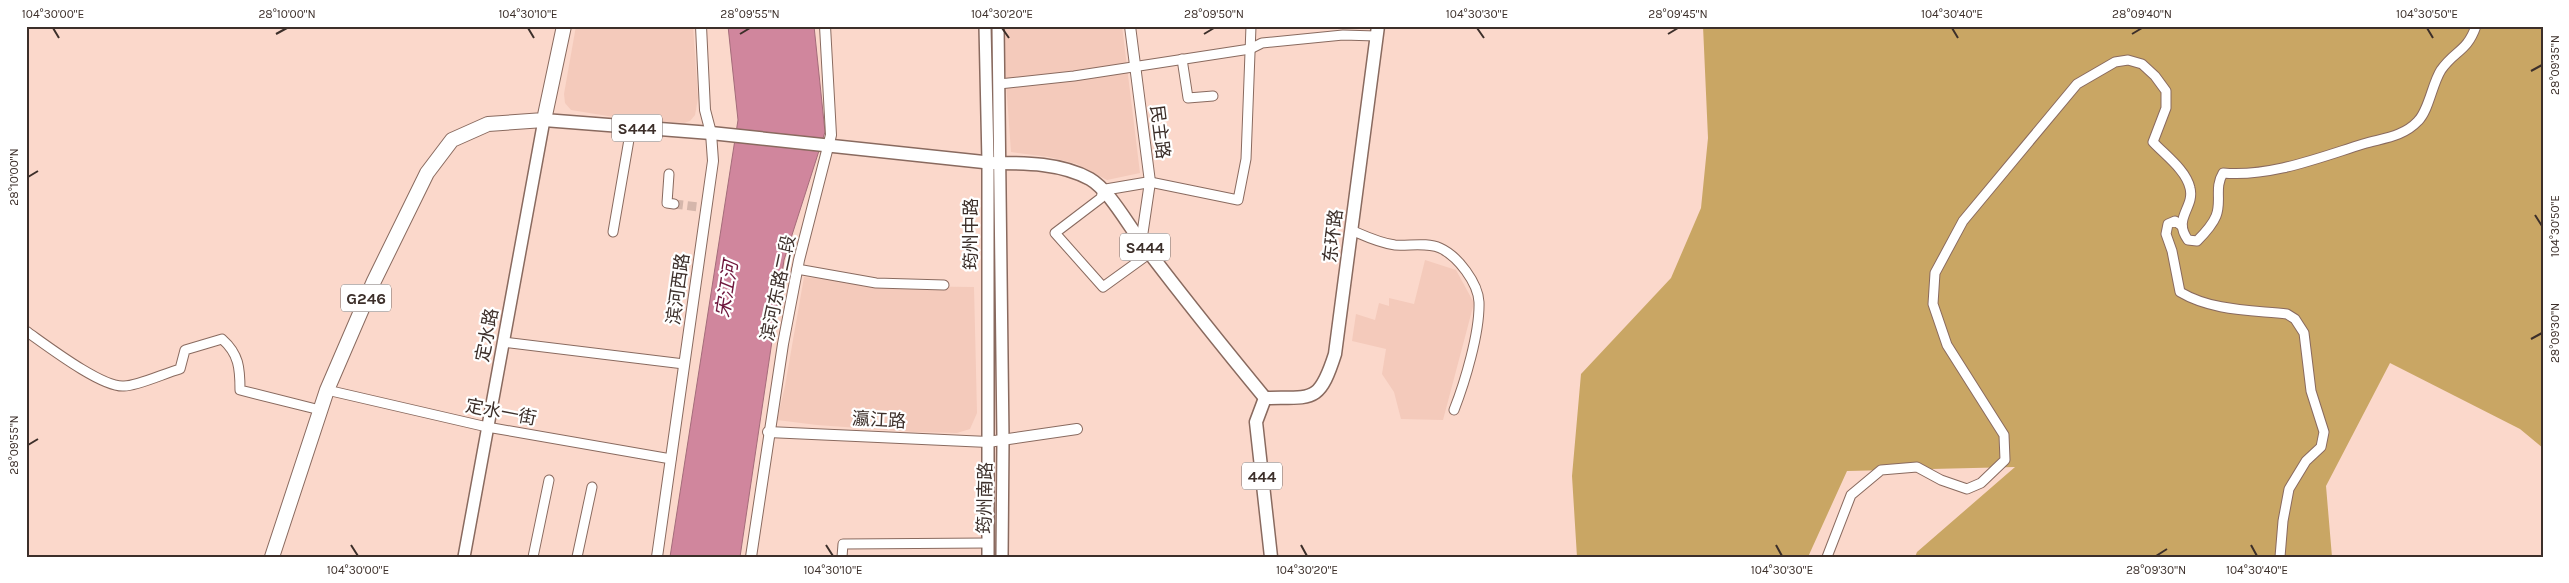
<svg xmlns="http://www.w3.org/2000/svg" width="2569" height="583" font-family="Karla,'Noto Sans SC',sans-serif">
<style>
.built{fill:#f4cabb}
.forest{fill:#c9a664}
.water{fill:#d0869d;stroke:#a46c7a}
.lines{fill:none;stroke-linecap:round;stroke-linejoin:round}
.minor-tunnel{stroke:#d5b6ab;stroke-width:9;stroke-dasharray:9 4.5;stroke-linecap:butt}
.minor-casing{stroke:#896a5f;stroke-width:11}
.tertiary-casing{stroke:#896a5f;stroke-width:12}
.secondary-casing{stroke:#896a5f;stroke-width:14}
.primary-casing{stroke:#896a5f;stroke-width:15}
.trunk-casing{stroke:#896a5f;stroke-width:16}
.minor{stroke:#fff;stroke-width:9}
.tertiary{stroke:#fff;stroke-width:10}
.secondary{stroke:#fff;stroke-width:11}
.primary{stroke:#fff;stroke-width:12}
.trunk{stroke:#fff;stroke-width:14}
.ticks{fill:none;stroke:#3c2f2a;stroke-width:2}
.labels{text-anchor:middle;stroke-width:4.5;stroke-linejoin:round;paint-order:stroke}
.shield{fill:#fff;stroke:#766d6a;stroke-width:1}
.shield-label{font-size:16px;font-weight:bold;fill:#3c2f2a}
.street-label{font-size:18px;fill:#3c2f2a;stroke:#fff}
.water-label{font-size:19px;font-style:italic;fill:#6e163c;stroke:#fff}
.neatline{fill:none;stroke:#3c2f2a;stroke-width:2}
.ticks-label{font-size:12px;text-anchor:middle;fill:#3c2f2a}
</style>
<rect width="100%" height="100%" fill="#fbd8cb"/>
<g class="built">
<polygon points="576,26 693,26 698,98 695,115 690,121 684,123 626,119 571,110 565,103 564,94"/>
<polygon points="1002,26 1122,26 1140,173 1107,180 1077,164 1049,157 1011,152"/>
<polygon points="1425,260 1456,270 1474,303 1443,420 1401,419 1394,392 1382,374 1386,349 1352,341 1356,314 1375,320 1379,303 1389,306 1389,298 1414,304"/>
<polygon points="804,277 892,286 974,287 977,413 970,429 957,433 914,432 817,425 777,420 785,386"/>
</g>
<polygon class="forest" points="1703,26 2543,26 2543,448 2520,429 2390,363 2326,486 2332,557 1915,557 1917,552 2015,467 1847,471 1808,557 1577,557 1572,476 1581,374 1671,278 1701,208 1708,138"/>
<polygon class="water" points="728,26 814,26 825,132 784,260 740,557 670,557 738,120"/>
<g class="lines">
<polyline class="minor-tunnel" points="674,204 699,207"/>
<g class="minor-casing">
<g id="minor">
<polyline points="1182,59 1188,98 1213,96"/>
<polyline points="999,84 1074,76 1250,49 1262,43 1343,35 1376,36"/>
<polyline points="669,174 667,203 674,204"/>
<polyline points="1150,182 1238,200 1246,159 1251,26"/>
<polyline points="1103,190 1101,198 1055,233 1103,287 1150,253"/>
<path d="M2182,226L2175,221L2168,224L2166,234L2172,251L2180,292C2212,311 2251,310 2287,314L2295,319L2304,333L2311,391L2324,432L2321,447L2306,461L2289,489L2283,521L2280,557"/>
<path d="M1351,230C1365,236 1379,243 1395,245C1409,246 1427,242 1440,248C1458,256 1478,283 1479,302C1480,332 1465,382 1454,410"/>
<polyline points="613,232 631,128"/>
<polyline points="797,269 876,283 944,285"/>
<path d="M26,331C46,345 102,388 124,386C138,386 165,373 180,369L185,350L222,339C239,354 240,368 240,390L320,410"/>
<polyline points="503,342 684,364"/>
<polyline points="327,390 487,427 671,459"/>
<polyline points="533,557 549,480"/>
<polyline points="577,557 592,487"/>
<polyline points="842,557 843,544 988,543"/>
<path d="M1827,557L1851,495L1881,470L1917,467L1941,480L1967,489L1981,483L2005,460L2004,435L1947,345L1933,304L1935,273L1963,221L2077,84L2115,62L2128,60L2142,64L2155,76L2166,91V108L2153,142C2165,155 2186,170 2190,188C2195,208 2172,218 2188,240L2197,241C2204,234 2212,226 2216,216C2222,201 2214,188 2223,173C2271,177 2318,158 2363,144C2383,138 2403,137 2418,121C2429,110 2432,84 2441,70C2455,50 2467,52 2476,26"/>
</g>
</g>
<g class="tertiary-casing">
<g id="tertiary">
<polyline points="1130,26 1150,182 1141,243"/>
<polyline points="1103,190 1150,182"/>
<polyline points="768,432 988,442 1077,429"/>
<polyline points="657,557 713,161 711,133 705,110 701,26"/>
<polyline points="751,557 783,344 799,260 831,135 825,26"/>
</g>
</g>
<g class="secondary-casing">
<g id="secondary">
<polyline points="985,26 988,162 988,557"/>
<polyline points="998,26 1003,440 1002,557"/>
<polyline points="464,557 544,120"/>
</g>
</g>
<g class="primary-casing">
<g id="primary">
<path d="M544,120L711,133L993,163C1026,163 1061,163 1090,179C1109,190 1128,225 1142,243C1182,296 1223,347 1265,398"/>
<path d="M1265,398C1313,397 1319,404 1335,354L1378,26"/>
<polyline points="1265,398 1256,422 1271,557"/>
</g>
</g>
<g class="trunk-casing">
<polyline id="trunk" points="272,557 327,390 374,281 427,173 452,140 488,124 544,120 564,26"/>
</g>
<use href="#minor" class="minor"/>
<use href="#tertiary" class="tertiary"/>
<use href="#secondary" class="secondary"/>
<use href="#primary" class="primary"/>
<use href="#trunk" class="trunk"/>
</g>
<path class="ticks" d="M53,28L59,38M528,28L534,38M1002,28L1009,38M1477,28L1484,38M1952,28L1958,38M2427,28L2433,38M276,34L287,28M740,34L750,28M1204,34L1214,28M1668,34L1678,28M2132,34L2142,28M2531,71L2542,65M28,177L38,171M2535,215L2542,226M2531,339L2542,333M28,445L38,439M351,545L358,556M826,545L833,556M1301,545L1307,556M1776,545L1782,556M2251,545L2257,556M2156,556L2167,549"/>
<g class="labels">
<g class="shield">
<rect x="612" y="114.5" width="50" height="27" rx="4"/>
<rect x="1120" y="233.5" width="50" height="27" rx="4"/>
<rect x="341" y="284.5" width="50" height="27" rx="4"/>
<rect x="1242" y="462.5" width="40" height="27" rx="4"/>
</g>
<g class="shield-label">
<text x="637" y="134">S444</text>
<text x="1145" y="253">S444</text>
<text x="366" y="304">G246</text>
<text x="1262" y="482">444</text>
</g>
<g class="street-label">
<text transform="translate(1160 132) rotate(83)" y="6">民主路</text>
<text transform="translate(971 234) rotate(-90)" y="6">筠州中路</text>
<text transform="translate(1333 236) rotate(-83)" y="6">东环路</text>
<text transform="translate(778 288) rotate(-78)" y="6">滨河东路二段</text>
<text transform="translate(678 289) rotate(-82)" y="6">滨河西路</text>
<text transform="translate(487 335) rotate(-79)" y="6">定水路</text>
<text transform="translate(501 412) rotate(11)" y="6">定水一街</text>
<text transform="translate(879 420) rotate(3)" y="6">瀛江路</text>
<text transform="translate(985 498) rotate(-89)" y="6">筠州南路</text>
</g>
<g class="water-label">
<text transform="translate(726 289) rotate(-81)" y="7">宋江河</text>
</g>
</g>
<rect width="2569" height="583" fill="none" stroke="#ffffff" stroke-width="55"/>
<rect x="28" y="28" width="2514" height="528" class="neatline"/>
<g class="ticks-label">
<text x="53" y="18">104°30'00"E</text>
<text x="287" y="18">28°10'00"N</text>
<text x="528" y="18">104°30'10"E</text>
<text x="750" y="18">28°09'55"N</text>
<text x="1002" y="18">104°30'20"E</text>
<text x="1214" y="18">28°09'50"N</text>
<text x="1477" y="18">104°30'30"E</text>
<text x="1678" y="18">28°09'45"N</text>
<text x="1952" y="18">104°30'40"E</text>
<text x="2142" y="18">28°09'40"N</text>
<text x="2427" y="18">104°30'50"E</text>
<text transform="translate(2555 65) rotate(-90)" y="4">28°09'35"N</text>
<text transform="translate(14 177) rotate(-90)" y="4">28°10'00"N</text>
<text transform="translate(2555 226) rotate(-90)" y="4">104°30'50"E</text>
<text transform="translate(2555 333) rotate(-90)" y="4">28°09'30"N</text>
<text transform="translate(14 445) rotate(-90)" y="4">28°09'55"N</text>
<text x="358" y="574">104°30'00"E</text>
<text x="833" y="574">104°30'10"E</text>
<text x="1307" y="574">104°30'20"E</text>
<text x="1782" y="574">104°30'30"E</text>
<text x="2156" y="574">28°09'30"N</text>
<text x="2257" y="574">104°30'40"E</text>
</g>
</svg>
